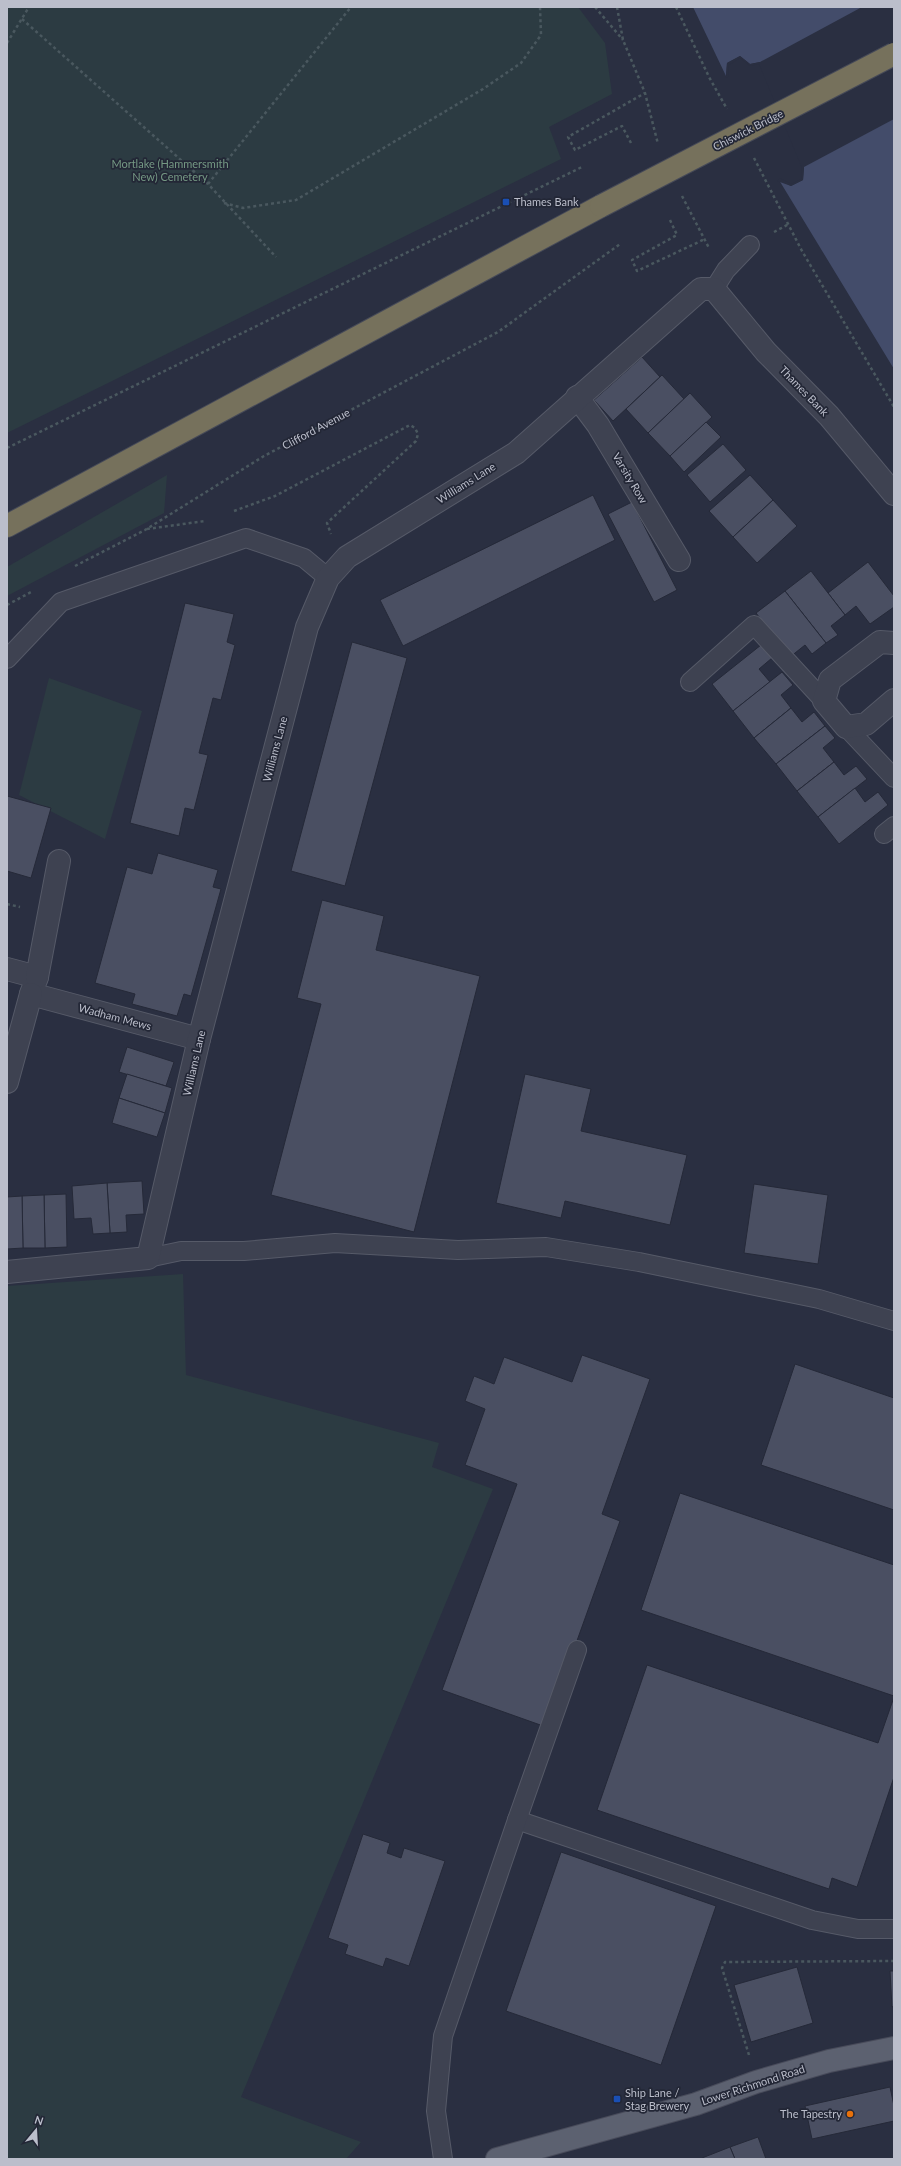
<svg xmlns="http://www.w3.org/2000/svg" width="901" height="2166" font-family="Lato,sans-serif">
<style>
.green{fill:#2c3b42}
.water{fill:#434c6a}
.pier{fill:#2a2f41}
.building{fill:#4a4f62;stroke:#252938}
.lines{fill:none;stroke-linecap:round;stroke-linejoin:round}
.lane-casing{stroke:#565a68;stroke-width:20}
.street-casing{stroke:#565a68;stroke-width:24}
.primary-casing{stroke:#484b5a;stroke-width:24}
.highway-casing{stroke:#464a58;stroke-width:24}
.path{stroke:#4a585f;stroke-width:2.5;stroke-dasharray:3 3;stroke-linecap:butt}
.lane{stroke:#3e4251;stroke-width:18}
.street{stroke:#3e4251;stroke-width:22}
.primary{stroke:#5c6170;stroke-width:22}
.highway{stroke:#76715c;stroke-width:22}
.highway-bridge-casing{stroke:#464a58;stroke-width:24;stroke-linecap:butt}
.highway-bridge{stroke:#76715c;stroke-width:22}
.transit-dot{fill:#1a4fb4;stroke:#232736;stroke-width:1.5}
.food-dot{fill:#e8710a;stroke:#232736;stroke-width:1.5}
.labels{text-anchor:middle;stroke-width:3.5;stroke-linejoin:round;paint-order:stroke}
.street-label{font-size:11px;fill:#bbbecb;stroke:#232736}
.park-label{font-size:11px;fill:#759984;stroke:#232736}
.poi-label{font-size:11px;fill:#bbbecb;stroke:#232736;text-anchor:start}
</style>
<rect width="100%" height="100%" fill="#2a2f41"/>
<g class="green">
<polygon points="7,7 578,7 605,43 612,94 549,127 561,159 7,433"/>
<polygon points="167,475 164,513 7,596 7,567"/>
<polygon points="49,678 142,711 105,839 19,795"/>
<polygon points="183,1274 186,1375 439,1443 432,1467 493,1489 241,2097 361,2142 346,2159 7,2159 7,1286"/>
</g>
<polygon class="water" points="693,7 894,7 894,369 779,180 791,186 803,180 804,168 760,62 750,64 740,56 727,63 726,76"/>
<polygon class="pier" points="862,7 894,7 894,119 804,167 803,180 791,186 777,181 780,178 791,184 801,179 802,168 759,64 750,66 740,58 729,65 728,77 726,78 725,77 726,76 727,63 740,56 750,64 760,62"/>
<g class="building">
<polygon points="642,357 660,377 613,421 594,400"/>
<polygon points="662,375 684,399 648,433 626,409"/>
<polygon points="690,393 712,417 670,456 648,433"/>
<polygon points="706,422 721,437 684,472 670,456"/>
<polygon points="723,444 746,470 710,502 687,475"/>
<polygon points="750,475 773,500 733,537 709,511"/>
<polygon points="593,495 615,540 403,646 380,600"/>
<polygon points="773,500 797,526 757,563 733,537"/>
<polygon points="632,502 677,590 654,602 608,514"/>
<polygon points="868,562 894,596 894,607 870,624 856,606 845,615 828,593"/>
<polygon points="811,571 845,615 831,626 838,635 826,643 785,591"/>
<polygon points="785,591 826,643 812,654 805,645 790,657 756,613"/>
<polygon points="185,603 234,614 227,642 235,645 221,700 213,698 199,753 208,755 194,810 185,808 179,836 130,823"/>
<polygon points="352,642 407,658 345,886 291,871"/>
<polygon points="761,645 772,658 759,669 770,682 733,711 712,684"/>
<polygon points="782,672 793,685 781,695 791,708 754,738 733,711"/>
<polygon points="791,708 802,722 814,712 825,726 776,764 754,738"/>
<polygon points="825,726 835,738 823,748 834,762 797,791 776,764"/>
<polygon points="834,762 844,775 856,766 867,779 818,817 797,791"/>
<polygon points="855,788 865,802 878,792 888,805 839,844 818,817"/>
<polygon points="7,796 51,808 31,878 7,871"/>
<polygon points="158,853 218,870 213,887 221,889 191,996 184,994 177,1016 132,1004 135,994 95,983 127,867 152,874"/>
<polygon points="322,900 384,916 376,950 480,976 414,1232 271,1195 321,1004 297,998"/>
<polygon points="127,1047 174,1062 166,1086 119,1072"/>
<polygon points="127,1074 172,1088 165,1113 119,1098"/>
<polygon points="525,1074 591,1089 581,1131 687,1155 670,1225 565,1201 561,1218 496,1203"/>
<polygon points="119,1098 165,1113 157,1137 112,1123"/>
<polygon points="142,1181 144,1214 126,1215 127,1232 110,1233 107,1183"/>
<polygon points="107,1183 110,1233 93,1234 91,1218 74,1219 72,1186"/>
<polygon points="754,1184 828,1195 818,1264 744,1253"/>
<polygon points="66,1194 67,1247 45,1248 44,1195"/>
<polygon points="44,1195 45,1248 23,1248 22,1196"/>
<polygon points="22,1196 23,1248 7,1249 7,1197"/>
<polygon points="582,1355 650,1379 602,1514 620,1521 546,1727 442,1690 517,1484 465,1465 485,1409 465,1401 474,1376 494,1384 504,1357 572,1382"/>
<polygon points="795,1364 894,1398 894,1510 761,1465"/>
<polygon points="680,1493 894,1565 894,1696 641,1610"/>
<polygon points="647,1665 878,1743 894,1697 894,1777 857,1887 832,1878 829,1889 597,1810"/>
<polygon points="363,1834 390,1843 387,1853 401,1858 404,1848 445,1861 409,1966 386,1958 383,1967 345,1954 348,1945 328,1938"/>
<polygon points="561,1852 716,1906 661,2065 506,2011"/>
<polygon points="797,1967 813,2023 751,2042 734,1985"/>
<polygon points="890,1971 894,1971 894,2006 892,2007"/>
<polygon points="890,2087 894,2106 894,2121 812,2139 805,2106"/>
<polygon points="758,2137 766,2159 735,2159 730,2147"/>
<polygon points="730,2147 735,2159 703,2159 702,2158"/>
</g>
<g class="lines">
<g class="lane-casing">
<g id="lane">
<polyline points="714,289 726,270 750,245"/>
<polyline points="7,659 61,602 246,538 304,558 328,578"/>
<polyline points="690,682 754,625 824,701"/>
<polyline points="846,727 894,778"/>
<polyline points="884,834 894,826"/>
<polyline points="148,1258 181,1251 244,1251 335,1243 458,1250 546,1247 639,1262 819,1299 894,1321"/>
<polyline points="517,1820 812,1920 858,1929 894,1929"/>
<polyline points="443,2159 436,2111 443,2036 517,1820 577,1650"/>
</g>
</g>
<g class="street-casing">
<g id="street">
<polyline points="577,397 598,425 679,560"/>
<polyline points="894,643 880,642 830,680 824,701 846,727 866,724 894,700"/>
<polyline points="7,969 37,977 31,994 199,1039"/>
<polyline points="37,977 59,861"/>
<polyline points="7,1082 31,994"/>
<polyline points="7,1272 148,1258 199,1039 307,627 328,578 347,557 516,453 701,289 714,289 766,352 829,416 894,494"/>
</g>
</g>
<g class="primary-casing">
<polyline id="primary" points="497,2159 696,2104 756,2082 829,2061 894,2048"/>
</g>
<g class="highway-casing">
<polyline id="highway" points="7,526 601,206"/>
</g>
<g class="path">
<polyline points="595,7 623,40"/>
<polyline points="617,7 623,40 645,93 658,144"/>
<polyline points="676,7 709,77 727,109"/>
<polyline points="22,19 208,184 276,257"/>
<polyline points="7,43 29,7"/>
<polyline points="631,143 622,126 575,150 568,137 645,93"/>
<polyline points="754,158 802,251 894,407"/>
<polyline points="208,184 351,7"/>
<polyline points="682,196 709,248"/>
<polyline points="224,203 243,208 296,200 483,89 521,63 541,35 540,7"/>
<polyline points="670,220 677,235 632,260 637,271 705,239"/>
<polyline points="774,232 789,224"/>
<polyline points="7,448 582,167"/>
<polyline points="234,511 275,496 410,425 415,428 418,434 416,441 327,523 331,534"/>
<polyline points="147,529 205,521"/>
<polyline points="75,566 145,530 264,456 498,332 620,244"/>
<polyline points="7,605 33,591"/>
<polyline points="7,904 20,907"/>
<polyline points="749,2055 722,1968 725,1962 894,1961"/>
</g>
<use href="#lane" class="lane"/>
<use href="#street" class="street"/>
<use href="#primary" class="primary"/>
<use href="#highway" class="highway"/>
<g class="highway-bridge-casing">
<polyline id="highway-bridge" points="601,206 894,54"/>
</g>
<use href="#highway-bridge" class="highway-bridge"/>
</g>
<g class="transit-dot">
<rect x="502" y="198" width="8" height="8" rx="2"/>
<rect x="613" y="2095" width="8" height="8" rx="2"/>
</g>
<circle class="food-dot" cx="850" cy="2114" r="4"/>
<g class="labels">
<g class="street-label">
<text transform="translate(748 130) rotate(-27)" y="4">Chiswick Bridge</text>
<text transform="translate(804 391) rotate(46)" y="4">Thames Bank</text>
<text transform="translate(316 429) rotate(-28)" y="4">Clifford Avenue</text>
<text transform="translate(630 478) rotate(59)" y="4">Varsity Row</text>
<text transform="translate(466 483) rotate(-32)" y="4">Williams Lane</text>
<text transform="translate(275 749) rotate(-75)" y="4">Williams Lane</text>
<text transform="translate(115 1017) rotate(15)" y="4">Wadham Mews</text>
<text transform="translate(194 1063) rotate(-77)" y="4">Williams Lane</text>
<text transform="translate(753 2085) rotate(-18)" y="4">Lower Richmond Road</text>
</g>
<g class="park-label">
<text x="170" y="168">Mortlake (Hammersmith<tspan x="170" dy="13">New) Cemetery</tspan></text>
</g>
<g class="poi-label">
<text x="514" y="206">Thames Bank</text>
<text x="625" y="2097">Ship Lane /<tspan x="625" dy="13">Stag Brewery</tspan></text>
<text x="842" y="2118" text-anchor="end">The Tapestry</text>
</g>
</g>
<rect width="901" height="2166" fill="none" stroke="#bbbecb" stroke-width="16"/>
<g transform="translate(36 2130) rotate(18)" stroke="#232736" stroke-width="3" paint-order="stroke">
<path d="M0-3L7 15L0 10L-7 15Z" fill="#bbbecb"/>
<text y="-6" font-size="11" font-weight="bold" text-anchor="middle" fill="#bbbecb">N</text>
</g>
</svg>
